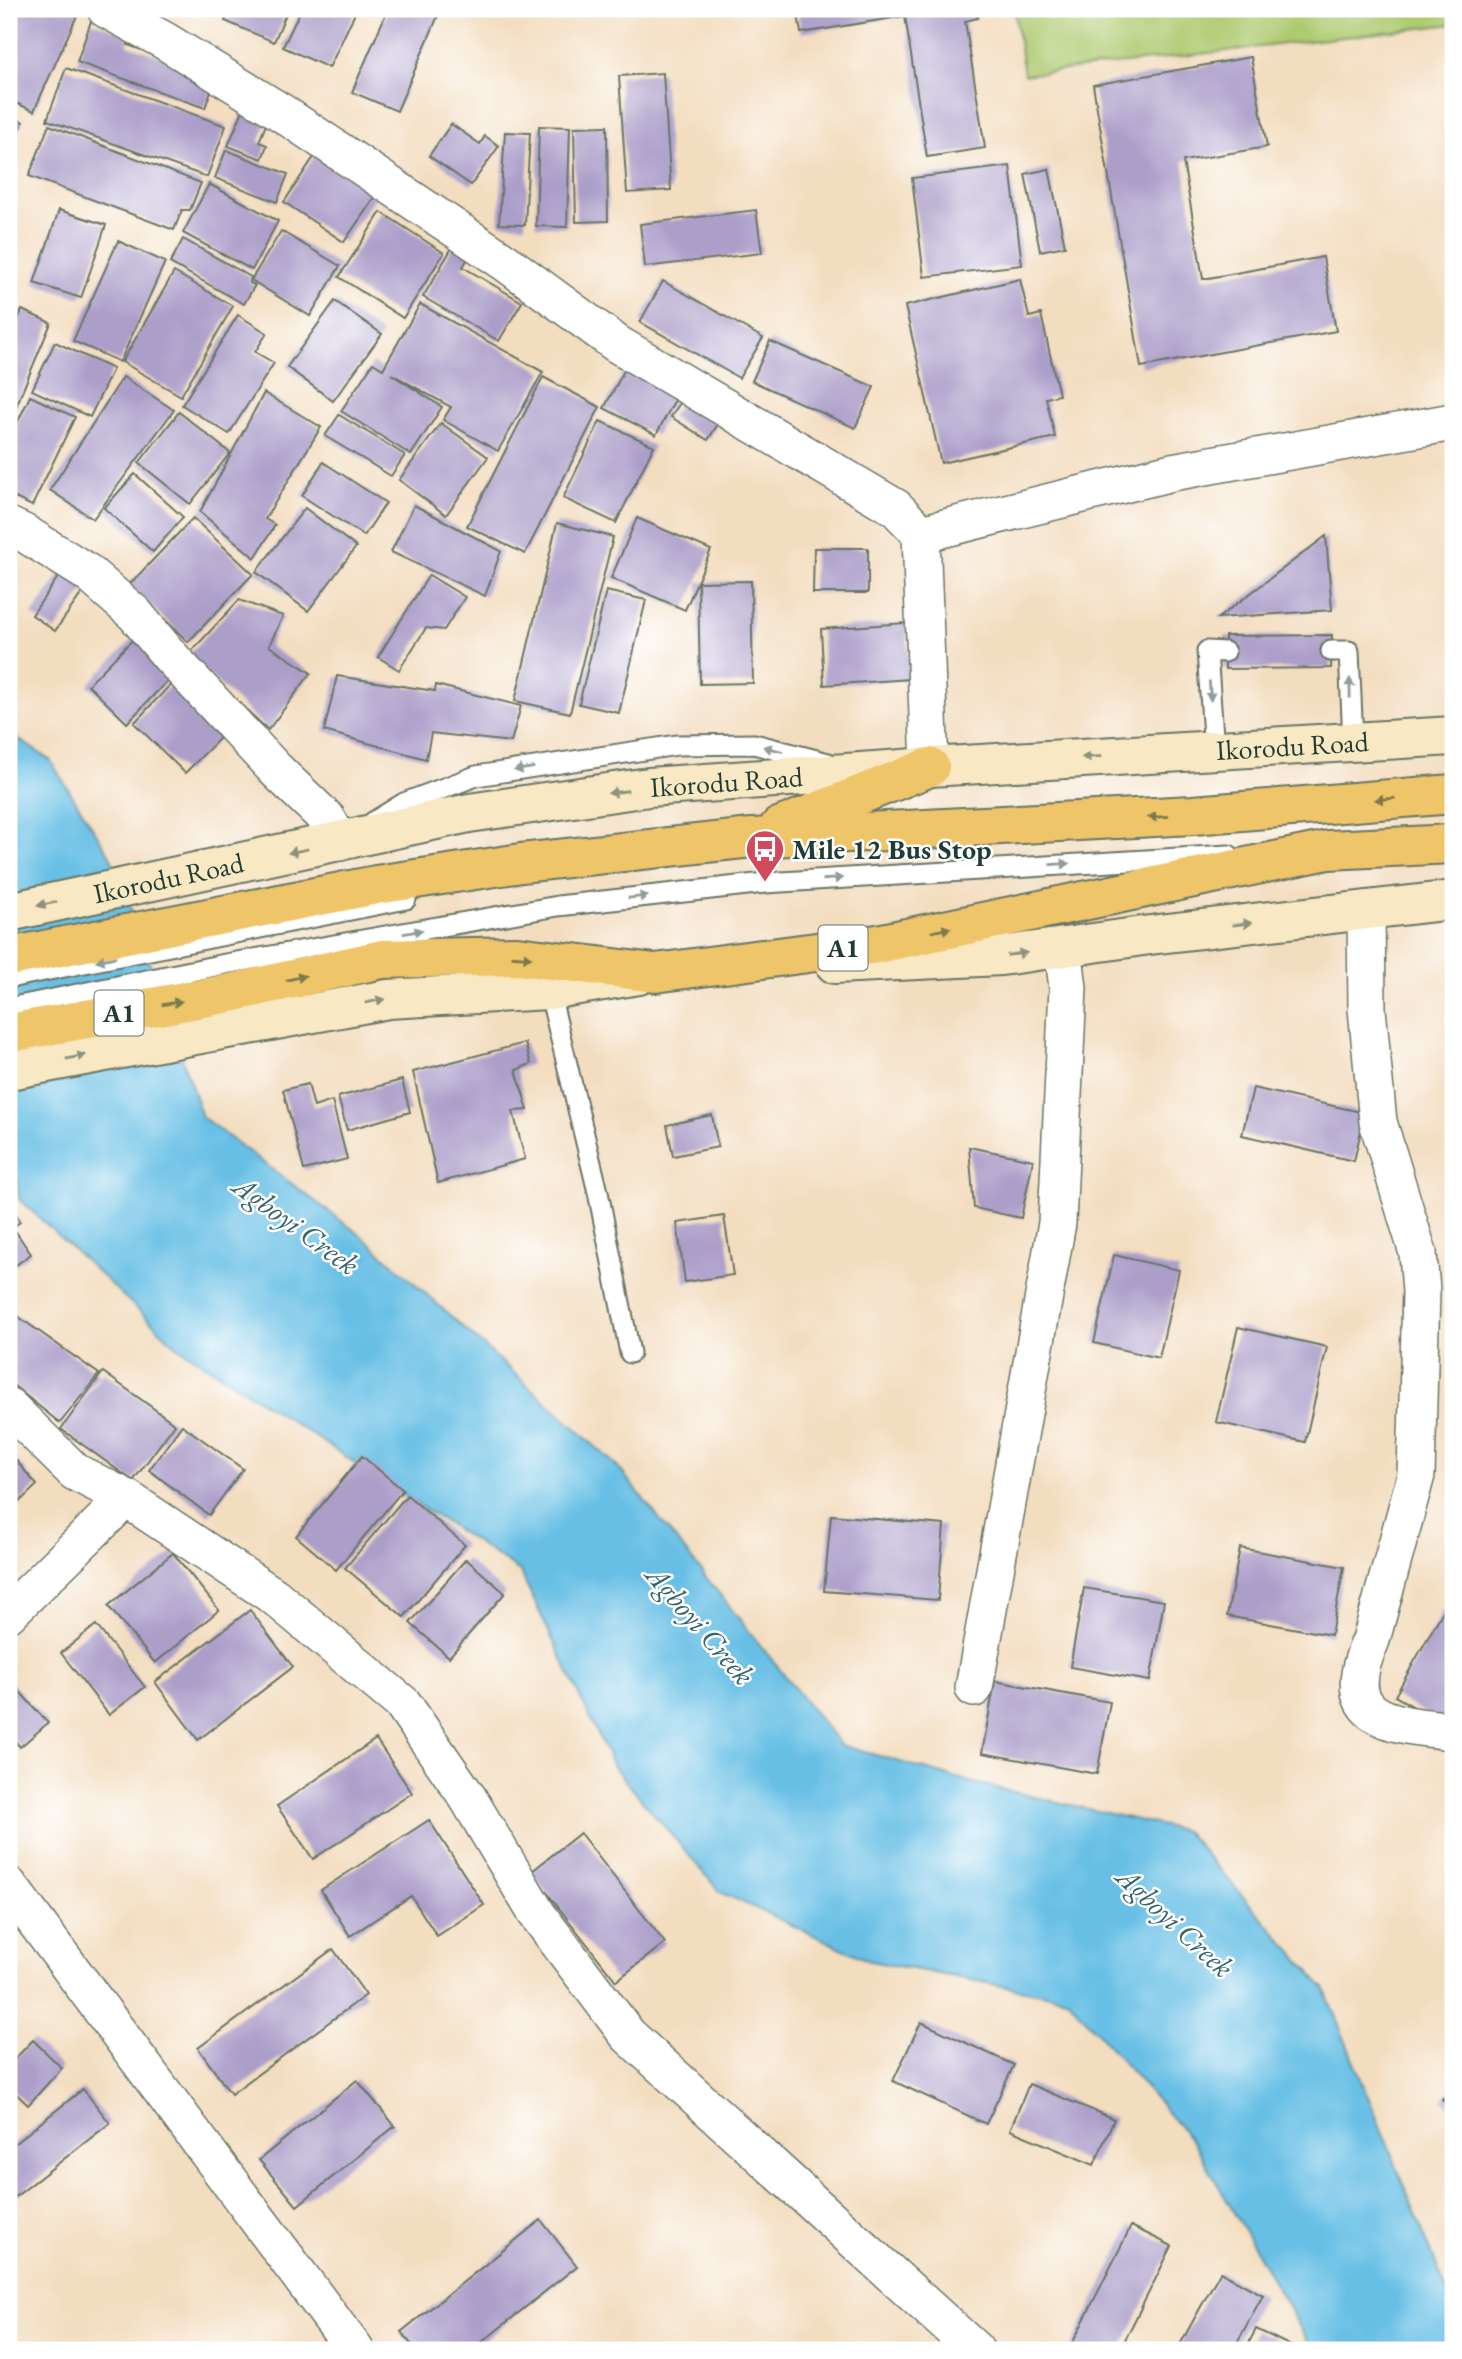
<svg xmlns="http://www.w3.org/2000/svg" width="1462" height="2359" font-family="'EB Garamond',serif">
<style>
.green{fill:#afcb71;stroke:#678452;stroke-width:2}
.water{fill:#67bfe5;stroke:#437e8c;stroke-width:2}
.building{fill:#ab9ec9}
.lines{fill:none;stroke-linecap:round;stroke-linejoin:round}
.lane-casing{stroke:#697565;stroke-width:23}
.street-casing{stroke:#697565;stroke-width:40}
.secondary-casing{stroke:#697565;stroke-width:42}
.highway-casing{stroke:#697565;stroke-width:42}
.lane{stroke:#fff;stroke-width:19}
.street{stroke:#fff;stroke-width:37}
.secondary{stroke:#f8e8c3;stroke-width:38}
.highway{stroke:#eec569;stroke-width:38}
.oneway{fill:#8f9e9a}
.oneway2{fill:#8c927c}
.oneway3{fill:#7c7a4c}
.labels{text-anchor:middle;stroke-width:5;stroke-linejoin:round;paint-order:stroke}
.shield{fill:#fff;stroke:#627771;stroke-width:2}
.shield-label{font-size:26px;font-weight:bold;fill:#1f3d34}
.street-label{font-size:28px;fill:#1f3d34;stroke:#fff}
.poi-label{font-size:28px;font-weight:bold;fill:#1f3d34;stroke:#fff;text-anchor:start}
.water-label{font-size:30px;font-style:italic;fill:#356469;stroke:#fff}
</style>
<rect width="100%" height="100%" fill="#fff"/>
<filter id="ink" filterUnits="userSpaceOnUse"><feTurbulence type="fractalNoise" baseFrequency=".0143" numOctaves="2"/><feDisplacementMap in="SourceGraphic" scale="14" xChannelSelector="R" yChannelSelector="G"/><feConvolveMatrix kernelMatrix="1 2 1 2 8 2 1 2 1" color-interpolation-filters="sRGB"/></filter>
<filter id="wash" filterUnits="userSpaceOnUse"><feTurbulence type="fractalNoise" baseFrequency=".00686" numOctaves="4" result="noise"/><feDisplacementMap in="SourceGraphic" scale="28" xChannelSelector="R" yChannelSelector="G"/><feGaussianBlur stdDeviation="1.57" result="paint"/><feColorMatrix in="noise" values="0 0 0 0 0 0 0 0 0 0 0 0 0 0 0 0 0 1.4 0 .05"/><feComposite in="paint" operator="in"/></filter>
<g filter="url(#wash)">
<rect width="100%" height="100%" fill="#f3ddbf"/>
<polygon class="green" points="1014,9 1453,9 1453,24 1024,75"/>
<polygon class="water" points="9,733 50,760 109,854 121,880 202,1117 363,1237 617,1466 840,1745 974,1783 1185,1831 1324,1988 1453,2306 1453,2350 1313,2350 1194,2143 1067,1998 870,1961 720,1892 613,1766 520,1571 178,1347 19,1199 9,1116"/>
<g id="blocks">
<g class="building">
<polygon points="19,9 80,9 34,111 9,100 9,30"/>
<polygon points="230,9 288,9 274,42 225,21"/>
<polygon points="301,9 357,9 329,68 283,47"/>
<polygon points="388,9 441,9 397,111 352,92"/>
<polygon points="797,9 976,9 978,18 965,21 985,148 927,157 905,16 801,33"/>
<polygon points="91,21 129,35 128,45 216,76 205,108 77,62"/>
<polygon points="1251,57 1267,147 1183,161 1203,279 1323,257 1336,331 1141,367 1093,85"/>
<polygon points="66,68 226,126 207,177 47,120"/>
<polygon points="663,73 671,190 627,193 619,76"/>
<polygon points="245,105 270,114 259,142 267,145 262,159 228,146"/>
<polygon points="9,114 23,122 9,149"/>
<polygon points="451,124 480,144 485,136 499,146 471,185 429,156"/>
<polygon points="49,125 201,183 190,210 182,210 174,230 29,176"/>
<polygon points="539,126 570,127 567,227 536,226"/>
<polygon points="607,126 608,221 576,222 574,127"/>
<polygon points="505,132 530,133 525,225 499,224"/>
<polygon points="226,150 288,174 277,202 215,178"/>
<polygon points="316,154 377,194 344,242 284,202"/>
<polygon points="1010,166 1022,265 924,277 912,178"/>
<polygon points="1049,169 1065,246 1040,251 1025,174"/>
<polygon points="209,184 278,221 252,270 183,233"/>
<polygon points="59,210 106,225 81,298 34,283"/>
<polygon points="756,210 762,253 645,267 640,224"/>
<polygon points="381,212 444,253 403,318 339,277"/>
<polygon points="281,231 340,266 310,316 251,280"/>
<polygon points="183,239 251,277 250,283 255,285 244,304 170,263"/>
<polygon points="118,241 165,262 120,362 73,341"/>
<polygon points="456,241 472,251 463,267 522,302 499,341 423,297"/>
<polygon points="174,272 233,306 181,396 122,362"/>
<polygon points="1020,279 1029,317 1041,314 1059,395 1046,398 1055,437 941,463 905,306"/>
<polygon points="663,281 763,338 739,378 640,322"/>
<polygon points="335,301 382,334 333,401 287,367"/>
<polygon points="420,304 543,372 498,451 443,420 451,407 391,374 442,407 411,455 341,411 373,363 383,369"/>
<polygon points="9,307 18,312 9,331"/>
<polygon points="22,310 51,323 9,423 9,341"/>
<polygon points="238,315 267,333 255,352 274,363 229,434 182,405"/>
<polygon points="770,341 874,387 855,428 752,381"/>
<polygon points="55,342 113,369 90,417 32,390"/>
<polygon points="626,367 678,394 656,435 604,408"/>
<polygon points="123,377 174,410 93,519 50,490"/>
<polygon points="543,377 600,407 525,554 467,526"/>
<polygon points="264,393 321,427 265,519 275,525 255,558 200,512"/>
<polygon points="685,395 722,417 708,440 671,417"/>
<polygon points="30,396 75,417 32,506 9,495 9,440"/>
<polygon points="179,412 230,453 190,504 139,463"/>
<polygon points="339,415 405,455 391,476 325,436"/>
<polygon points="600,421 654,446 616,523 563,498"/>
<polygon points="441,423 488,457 446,515 399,480"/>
<polygon points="323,462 386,503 364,536 302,496"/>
<polygon points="135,474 183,517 153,552 104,508"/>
<polygon points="414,505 501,551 485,596 391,552"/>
<polygon points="305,508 356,547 308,611 256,572"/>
<polygon points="193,518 253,574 188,642 129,585"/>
<polygon points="637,518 711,550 685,610 611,578"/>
<polygon points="557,523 613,537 570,713 515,701"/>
<polygon points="1326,536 1332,610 1218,618"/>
<polygon points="814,548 868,548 868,593 813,593"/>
<polygon points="65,567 89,583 55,631 32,615"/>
<polygon points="429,575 465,597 444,630 426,628 399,670 378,657"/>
<polygon points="751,581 753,683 700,684 698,582"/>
<polygon points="606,591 646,600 619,713 579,704"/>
<polygon points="239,600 283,616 269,646 311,673 268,730 188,655"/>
<polygon points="906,623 910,679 824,685 821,629"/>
<polygon points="141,631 174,674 127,723 88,685"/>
<polygon points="1332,635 1331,668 1225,669 1225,636"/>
<polygon points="337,676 435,691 436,685 521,706 511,742 431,733 426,759 324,731"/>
<polygon points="175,680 227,731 185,773 134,723"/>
<polygon points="525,1043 531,1064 516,1070 528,1110 513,1111 525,1159 438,1183 413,1072"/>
<polygon points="402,1080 410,1112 347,1130 338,1097"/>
<polygon points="308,1084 314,1107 332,1101 347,1159 304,1170 283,1090"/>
<polygon points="1253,1088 1365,1113 1354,1161 1242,1135"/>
<polygon points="712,1115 718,1147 673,1156 667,1125"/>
<polygon points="969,1147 1033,1160 1021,1218 974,1208"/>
<polygon points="9,1204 20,1222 9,1230"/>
<polygon points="724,1216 733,1275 685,1282 677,1223"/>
<polygon points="16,1232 31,1254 9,1270 9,1237"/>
<polygon points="1114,1255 1179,1270 1159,1358 1094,1343"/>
<polygon points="9,1310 99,1374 60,1423 9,1382"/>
<polygon points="1238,1327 1327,1347 1305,1442 1216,1422"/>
<polygon points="103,1372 175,1424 133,1481 61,1429"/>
<polygon points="182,1425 243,1469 209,1515 149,1470"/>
<polygon points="9,1452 37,1485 9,1512"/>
<polygon points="362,1456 403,1490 336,1570 296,1536"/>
<polygon points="407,1495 465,1545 404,1617 345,1568"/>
<polygon points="831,1515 944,1525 938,1600 824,1591"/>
<polygon points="1453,1534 1453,1556 1447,1555"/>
<polygon points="1240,1548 1344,1567 1331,1635 1227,1616"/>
<polygon points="173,1553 219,1610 155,1663 108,1606"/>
<polygon points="466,1559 505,1593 449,1657 410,1623"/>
<polygon points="1084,1588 1164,1601 1150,1681 1070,1667"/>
<polygon points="1453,1593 1453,1729 1395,1696"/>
<polygon points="250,1610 293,1667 198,1740 155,1682"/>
<polygon points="96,1625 145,1687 109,1715 61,1653"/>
<polygon points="995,1681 1110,1702 1097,1774 982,1753"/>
<polygon points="12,1683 48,1723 20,1747 9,1734 9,1686"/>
<polygon points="376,1739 412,1793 313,1859 277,1806"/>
<polygon points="429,1820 484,1905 437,1936 411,1896 350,1936 321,1890"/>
<polygon points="580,1833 665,1943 616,1981 531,1872"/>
<polygon points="333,1949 366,1995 231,2094 198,2048"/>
<polygon points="921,2022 1014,2065 986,2124 893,2081"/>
<polygon points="33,2040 62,2068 28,2105 9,2087 9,2065"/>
<polygon points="357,2080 395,2126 297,2206 259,2160"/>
<polygon points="1029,2084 1114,2119 1094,2165 1010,2130"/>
<polygon points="83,2089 110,2123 15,2197 9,2189 9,2148"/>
<polygon points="1453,2089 1453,2112 1442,2099"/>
<polygon points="541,2220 577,2266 472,2350 416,2350 401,2332"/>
<polygon points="1131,2226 1172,2246 1120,2350 1069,2350"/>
<polygon points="1220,2272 1263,2295 1233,2350 1177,2350"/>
<polygon points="1256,2329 1299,2350 1245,2350"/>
</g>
</g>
</g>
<g filter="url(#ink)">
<use href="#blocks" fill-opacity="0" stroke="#697565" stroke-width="2"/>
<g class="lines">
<g class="lane-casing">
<g id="lane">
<polyline points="1331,651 1349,651 1353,742"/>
<polyline points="1214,750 1207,651 1225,652"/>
<polyline points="373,822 404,803 476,776 677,745 754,744 828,763"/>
<polyline points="9,978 406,899"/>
<polyline points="549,990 598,1192 630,1353"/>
<polyline points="9,1008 225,964 558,906 765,883 1229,855"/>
</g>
</g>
<g class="street-casing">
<g id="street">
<polyline points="106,9 165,41 279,111 505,262 617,344 896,508 921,534 930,767"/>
<polyline points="9,526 24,533 88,573 135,614 169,655 276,770 327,819 340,842"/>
<polyline points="921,534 1172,472 1453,422"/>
<path d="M1366,910L1367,1009L1378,1122L1418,1253L1421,1291L1416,1475L1371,1640C1334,1721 1390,1724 1453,1731"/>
<polyline points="9,1407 75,1472 126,1498 275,1597 403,1704 468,1798 537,1914 628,2035 975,2350"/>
<polyline points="9,1613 126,1498"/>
<polyline points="974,1688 1057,1223 1068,988 1063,947"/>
<polyline points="9,1886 355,2350"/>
</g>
</g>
<g class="secondary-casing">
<g id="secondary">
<path id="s1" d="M9,912L469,813L649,787L930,767L1453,736"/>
<polyline points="835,964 1001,956 1150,935 1453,900"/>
<polyline points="9,1070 388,999 549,990 639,975"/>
</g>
</g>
<g class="highway-casing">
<g id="highway">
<polyline points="779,827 930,767"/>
<polyline points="9,957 376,885 521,863 752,838 1193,815 1453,794"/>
<polyline points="9,1033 230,993 382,959 517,956 655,973 877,944 1328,850 1453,844"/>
</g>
</g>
<use href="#lane" class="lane"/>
<use href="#street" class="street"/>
<use href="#secondary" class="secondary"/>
<use href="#highway" class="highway"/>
</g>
<defs><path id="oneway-solid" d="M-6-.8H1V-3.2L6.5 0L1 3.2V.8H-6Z" transform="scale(1.75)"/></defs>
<g class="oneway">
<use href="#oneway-solid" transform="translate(1350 688) rotate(-91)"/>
<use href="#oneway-solid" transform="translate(1210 691) rotate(86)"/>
<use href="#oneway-solid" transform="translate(773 749) rotate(-166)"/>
<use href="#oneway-solid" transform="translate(524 769) rotate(171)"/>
<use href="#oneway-solid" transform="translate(1060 864) rotate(-3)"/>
<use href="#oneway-solid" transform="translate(833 879) rotate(-4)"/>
<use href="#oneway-solid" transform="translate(638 897) rotate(-6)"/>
<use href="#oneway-solid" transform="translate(413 932) rotate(-10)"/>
<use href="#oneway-solid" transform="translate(106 959) rotate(169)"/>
</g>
<g class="oneway2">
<use href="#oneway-solid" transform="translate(1092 757) rotate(177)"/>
<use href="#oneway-solid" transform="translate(618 792) rotate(172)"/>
<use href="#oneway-solid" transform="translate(298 851) rotate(168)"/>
<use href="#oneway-solid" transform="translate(47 904) rotate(168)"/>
<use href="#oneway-solid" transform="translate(1242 924) rotate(-6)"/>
<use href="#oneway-solid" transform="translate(1017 954) rotate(-8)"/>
<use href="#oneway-solid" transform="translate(375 1001) rotate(-11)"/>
<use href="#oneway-solid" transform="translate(76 1057) rotate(-11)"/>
</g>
<g class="oneway3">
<use href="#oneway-solid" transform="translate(1385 799) rotate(175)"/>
<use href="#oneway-solid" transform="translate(1158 817) rotate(177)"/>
<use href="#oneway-solid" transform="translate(941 930) rotate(-12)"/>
<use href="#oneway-solid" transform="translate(522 957) rotate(4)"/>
<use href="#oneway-solid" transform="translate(296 978) rotate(-13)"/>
<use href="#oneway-solid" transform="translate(172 1003) rotate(-10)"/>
</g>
</g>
<defs>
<g id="bus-pin" transform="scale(2.0125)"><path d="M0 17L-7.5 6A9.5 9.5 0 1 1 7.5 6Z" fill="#d1495b" stroke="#fff"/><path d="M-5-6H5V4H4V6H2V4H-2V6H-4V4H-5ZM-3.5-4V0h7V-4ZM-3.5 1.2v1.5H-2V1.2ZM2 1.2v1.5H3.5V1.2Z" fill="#fff"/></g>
</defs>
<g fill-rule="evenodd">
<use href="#bus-pin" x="765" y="849"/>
</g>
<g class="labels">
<g class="shield">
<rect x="818.5" y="925.5" width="49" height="45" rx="5"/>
<rect x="94.5" y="990.5" width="49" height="45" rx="5"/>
</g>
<g class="shield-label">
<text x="843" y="957">A1</text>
<text x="119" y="1022">A1</text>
</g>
<g class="street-label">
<text dy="10" stroke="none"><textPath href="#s1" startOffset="1297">Ikorodu Road</textPath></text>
<text dy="10" stroke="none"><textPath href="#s1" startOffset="730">Ikorodu Road</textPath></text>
<text dy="10" stroke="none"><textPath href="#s1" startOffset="163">Ikorodu Road</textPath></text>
</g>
<g class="poi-label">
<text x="792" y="859">Mile 12 Bus Stop</text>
</g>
<g class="water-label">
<text transform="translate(296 1225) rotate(36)" y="10">Agboyi Creek</text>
<text transform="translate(700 1625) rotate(49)" y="10">Agboyi Creek</text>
<text transform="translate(1175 1922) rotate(43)" y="10">Agboyi Creek</text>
</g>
</g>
<rect width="1462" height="2359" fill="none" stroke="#fff" stroke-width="35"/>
</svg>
